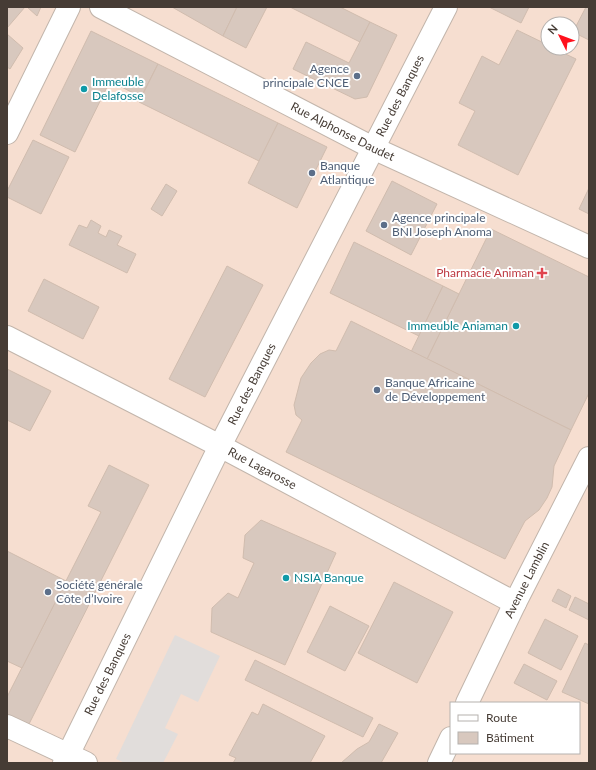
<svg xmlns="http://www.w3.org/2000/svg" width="596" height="770" font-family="Lato,sans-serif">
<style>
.commercial{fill:#f6ded0;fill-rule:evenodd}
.parking{fill:#e1dddb}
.building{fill:#d8c8be;stroke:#d0bcae}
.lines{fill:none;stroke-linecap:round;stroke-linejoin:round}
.street-casing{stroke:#c2b5ab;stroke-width:24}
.street{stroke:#fff;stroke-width:22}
.service-dot{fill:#5c6f8a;stroke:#fff;stroke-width:1.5}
.culture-dot{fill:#0f9aa8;stroke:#fff;stroke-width:1.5}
.health-dot{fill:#e0444e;stroke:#fff;stroke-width:1.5}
.labels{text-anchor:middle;stroke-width:4;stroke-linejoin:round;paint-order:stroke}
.service-label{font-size:12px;fill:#4e5e75;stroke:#fff;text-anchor:start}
.culture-label{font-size:12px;fill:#0d838f;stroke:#fff;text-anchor:start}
.street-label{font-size:12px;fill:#463c35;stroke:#fff}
.health-label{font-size:12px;fill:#be3a42;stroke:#fff;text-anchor:end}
</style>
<rect width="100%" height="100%" fill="#f3ece6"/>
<path class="commercial" d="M7,7H589V763H7ZM548,24H572V48H548ZM451,703H579V753H451Z"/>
<polygon class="parking" points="175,635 220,656 198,702 181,694 165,728 178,734 163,763 125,763 116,759"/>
<g class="building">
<polygon points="7,7 25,7 7,28"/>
<polygon points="27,7 41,7 37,16"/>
<polygon points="172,7 237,7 223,36"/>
<polygon points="237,7 267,7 246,48 223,36"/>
<polygon points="290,7 340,7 370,22 360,42"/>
<polygon points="489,7 529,7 521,23"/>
<polygon points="586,7 589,7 589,40 573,32"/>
<polygon points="370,22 397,35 367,97 355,99 293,69 306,42 349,63"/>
<polygon points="517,30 548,45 548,48 553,48 576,59 518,175 458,145 475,111 459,103 482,56 499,65"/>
<polygon points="91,31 158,64 141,97 110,81 75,152 40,135"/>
<polygon points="7,34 23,48 10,69 7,67"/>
<polygon points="158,64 278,123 259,161 139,102"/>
<polygon points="278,123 327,147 297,208 248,183"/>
<polygon points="33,140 69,157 41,214 7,197 7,191"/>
<polygon points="392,181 437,204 411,255 366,231"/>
<polygon points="166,184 177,191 162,216 151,209"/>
<polygon points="589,188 589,214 579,209"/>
<polygon points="91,220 101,226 98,233 106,237 109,230 122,236 117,245 136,254 127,273 69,245 79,225 87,228"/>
<polygon points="491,229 589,277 589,393 571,430 427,359"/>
<polygon points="354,242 443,286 419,336 330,293"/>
<polygon points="227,266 263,285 205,397 169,379"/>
<polygon points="44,279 99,307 83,339 28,311"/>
<polygon points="443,286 459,294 427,359 411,352"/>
<polygon points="351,321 571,430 554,466 552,487 547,498 539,510 525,521 505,559 286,452 302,420 296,415 294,405 301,378 311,363 320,354 329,350 336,351"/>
<polygon points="7,369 51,391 30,431 7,420"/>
<polygon points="109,465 149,485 27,728 7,718 7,697 101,512 88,506"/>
<polygon points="261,520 336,553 285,665 211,632 212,608 228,593 238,598 254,563 243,558 245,535"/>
<polygon points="7,551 66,581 22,668 7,661"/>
<polygon points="394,582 453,612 417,683 358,653"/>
<polygon points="558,589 571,596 566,608 552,601"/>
<polygon points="575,597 589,604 589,620 569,610"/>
<polygon points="330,606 369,626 345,671 307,652"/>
<polygon points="545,619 578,636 561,670 528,653"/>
<polygon points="585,643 589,645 589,704 562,692"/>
<polygon points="255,660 373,718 363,737 245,680"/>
<polygon points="524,664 557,681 547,700 514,683"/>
<polygon points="263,704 325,736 310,763 233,763 236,758 229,755 252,712 258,715"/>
<polygon points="379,724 398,733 381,763 341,763 357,749 369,742"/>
</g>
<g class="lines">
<g class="street-casing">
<g id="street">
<path id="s1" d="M101,7L373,148L589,247"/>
<polyline points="7,133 69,7"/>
<path id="s2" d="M7,337L220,446L515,603"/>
<path id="s3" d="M467,703L515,603L589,458"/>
<polyline points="7,726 86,763"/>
<path id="s4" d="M64,763L220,446L446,7"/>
<polyline points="439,763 451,738"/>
</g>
</g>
<use href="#street" class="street"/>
</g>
<g class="service-dot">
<circle cx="357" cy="76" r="4"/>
<circle cx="312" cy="173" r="4"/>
<circle cx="384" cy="225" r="4"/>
<circle cx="377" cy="390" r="4"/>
<circle cx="48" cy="592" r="4"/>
</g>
<g class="culture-dot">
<circle cx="84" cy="89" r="4"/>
<circle cx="516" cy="326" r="4"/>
<circle cx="286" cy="578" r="4"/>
</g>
<path class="health-dot" d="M540 267h4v4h4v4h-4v4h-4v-4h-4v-4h4z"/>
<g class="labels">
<g class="service-label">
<text x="349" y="73" text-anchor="end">Agence<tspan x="349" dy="14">principale CNCE</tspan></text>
<text x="320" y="170">Banque<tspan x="320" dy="14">Atlantique</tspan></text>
<text x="392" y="222">Agence principale<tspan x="392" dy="14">BNI Joseph Anoma</tspan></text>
<text x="385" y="387">Banque Africaine<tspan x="385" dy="14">de Développement</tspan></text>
<text x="56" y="589">Société générale<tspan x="56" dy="14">Côte d’Ivoire</tspan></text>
</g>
<g class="culture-label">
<text x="92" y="86">Immeuble<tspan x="92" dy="14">Delafosse</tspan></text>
<text x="508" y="330" text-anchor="end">Immeuble Aniaman</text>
<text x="294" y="582">NSIA Banque</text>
</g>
<g class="street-label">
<text dy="4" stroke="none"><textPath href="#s4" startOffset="747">Rue des Banques</textPath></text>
<text dy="4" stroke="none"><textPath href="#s1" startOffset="272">Rue Alphonse Daudet</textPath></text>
<text dy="4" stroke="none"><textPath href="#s4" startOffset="423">Rue des Banques</textPath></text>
<text dy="4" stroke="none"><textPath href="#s2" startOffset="287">Rue Lagarosse</textPath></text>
<text dy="4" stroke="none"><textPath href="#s3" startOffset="137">Avenue Lamblin</textPath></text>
<text dy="4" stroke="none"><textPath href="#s4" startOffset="99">Rue des Banques</textPath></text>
</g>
<g class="health-label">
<text x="534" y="277">Pharmacie Animan</text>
</g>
</g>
<rect width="596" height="770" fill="none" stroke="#463c35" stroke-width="16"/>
<rect x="450" y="702" width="130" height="52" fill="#ffffff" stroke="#b5b1ae"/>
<rect x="458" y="715" width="20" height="6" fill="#ffffff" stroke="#b5b1ae"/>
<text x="486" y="722" font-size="12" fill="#463c35">Route</text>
<rect x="458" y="732" width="20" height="12" fill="#d8c8be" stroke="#b5b1ae"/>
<text x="486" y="742" font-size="12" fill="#463c35">Bâtiment</text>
<g transform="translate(560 36) rotate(312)"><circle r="19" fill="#ffffff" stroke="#b5b1ae"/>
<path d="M0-3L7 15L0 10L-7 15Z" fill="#ff111d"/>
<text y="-6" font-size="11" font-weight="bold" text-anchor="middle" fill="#463c35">N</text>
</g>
</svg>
